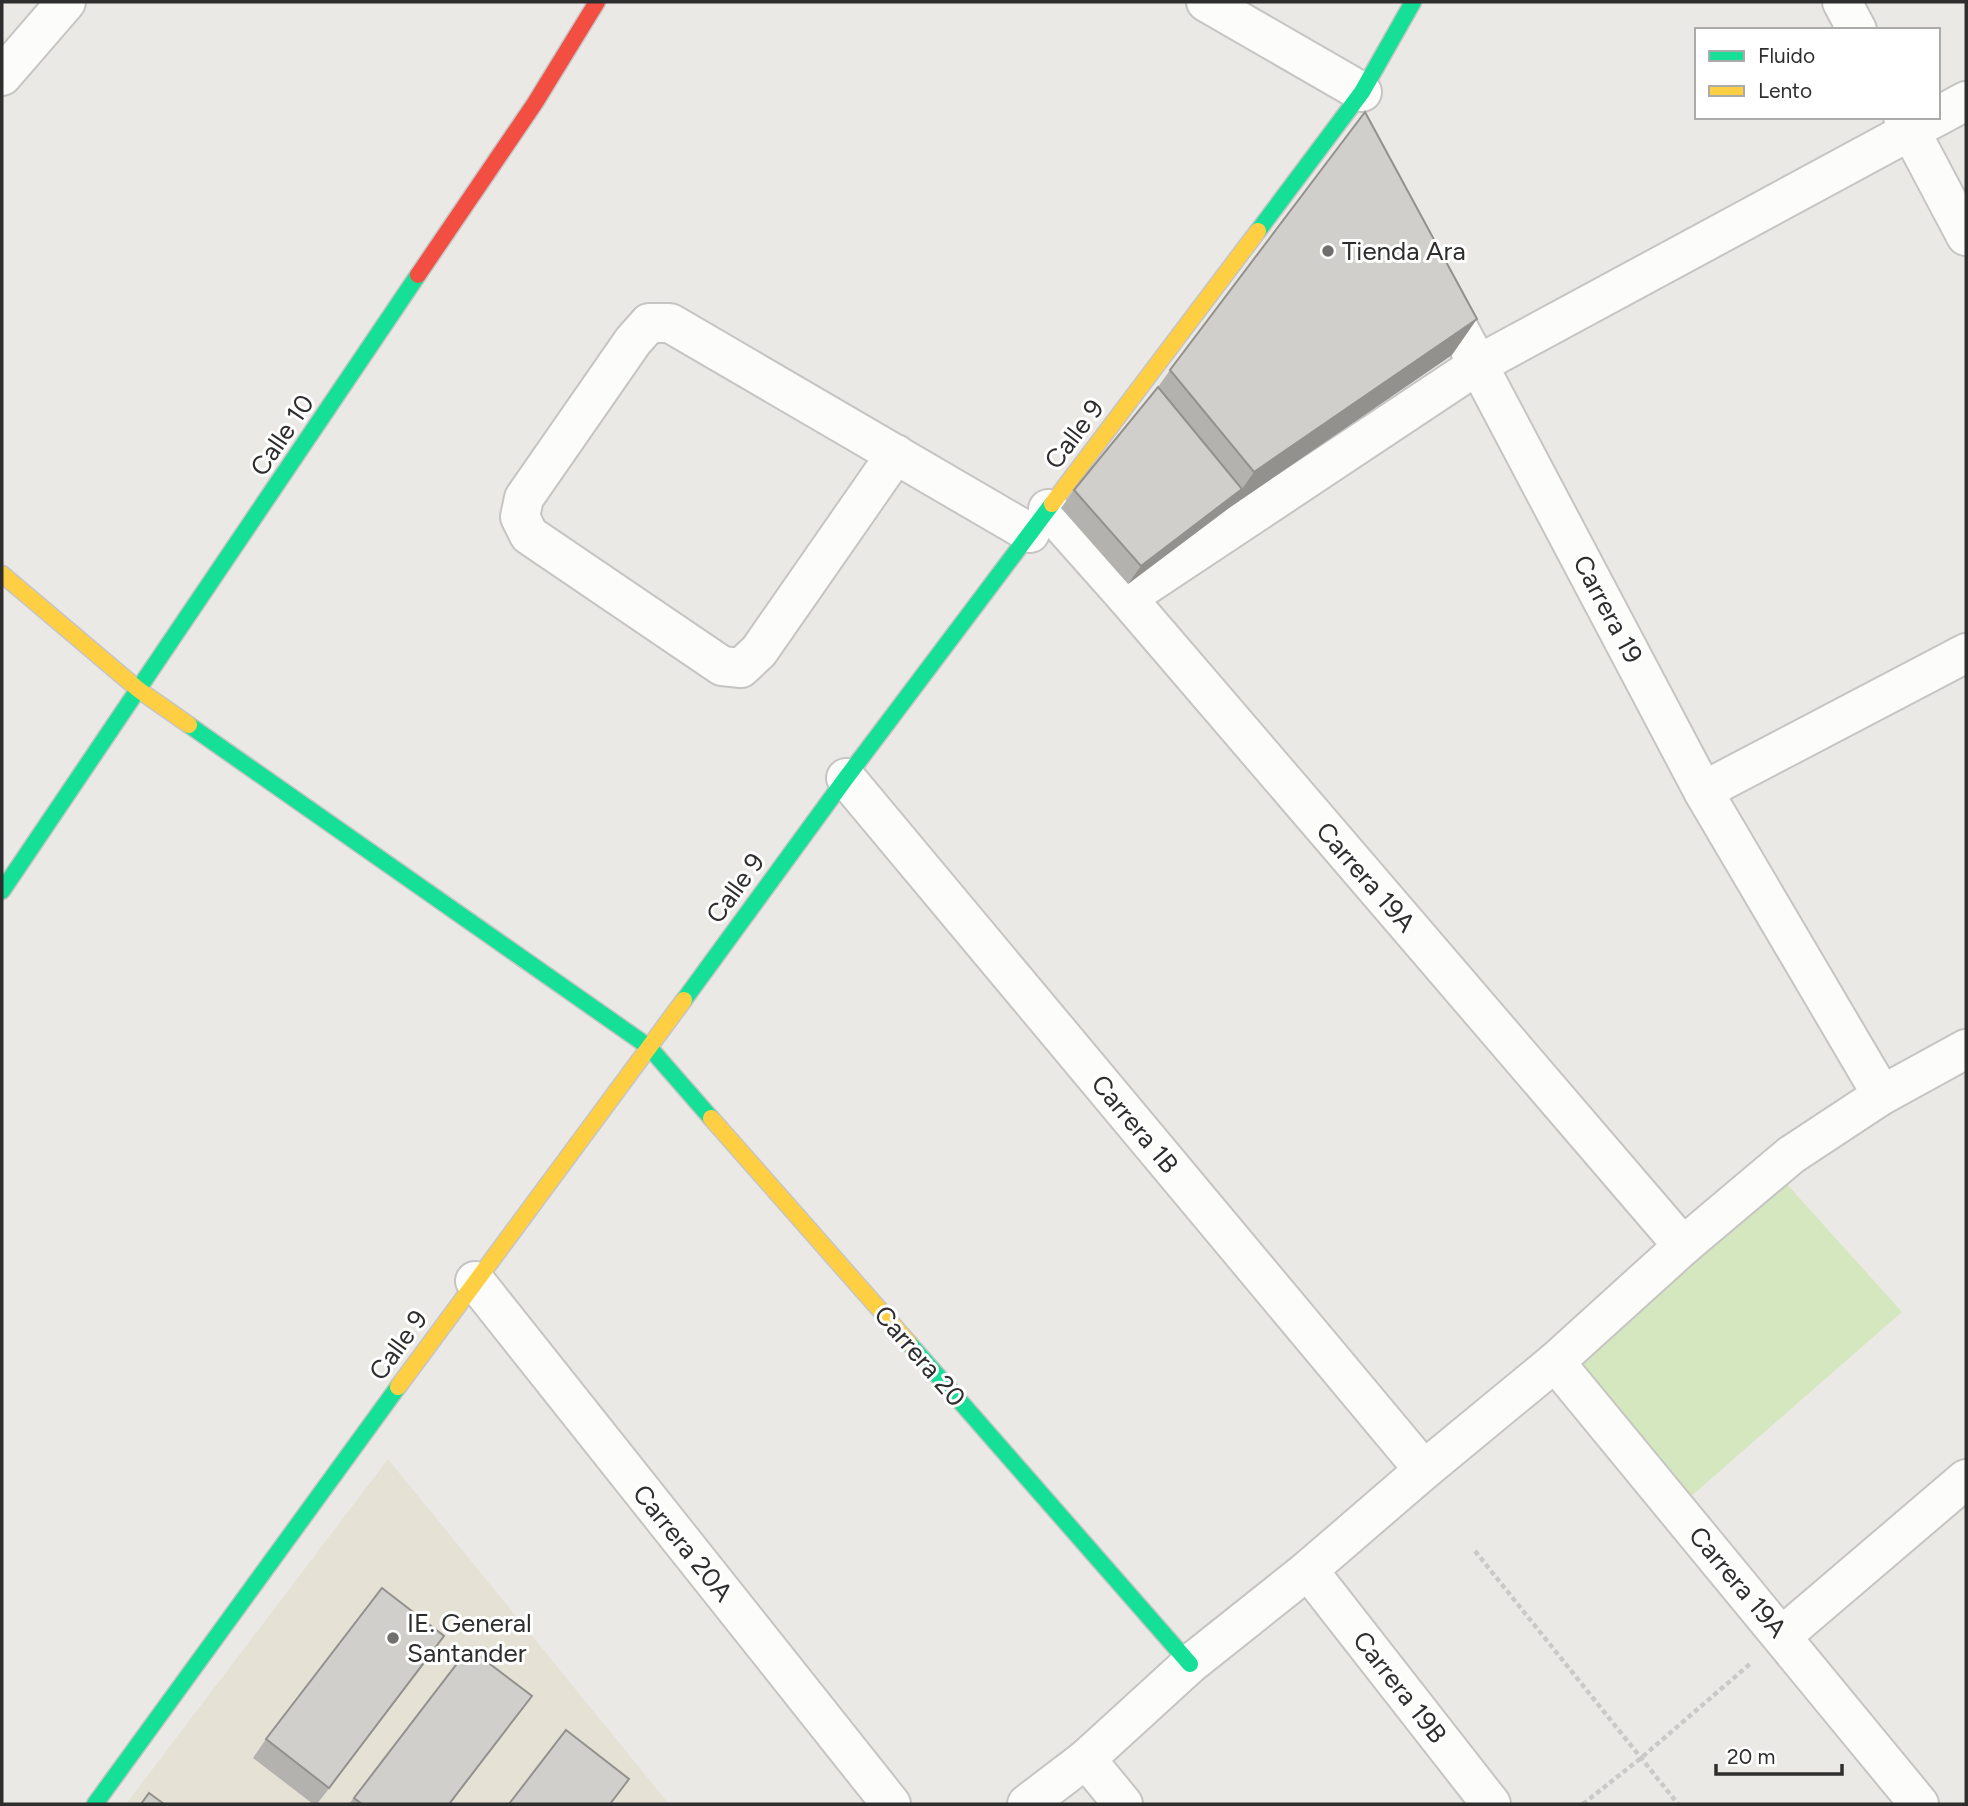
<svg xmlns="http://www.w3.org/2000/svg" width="1968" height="1806" font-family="Figtree,sans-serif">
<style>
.education{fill:#e5e1d4}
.pitch{fill:#d5e7bf}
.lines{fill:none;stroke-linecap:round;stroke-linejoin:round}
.street-casing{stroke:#c6c5c4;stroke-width:42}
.fast-casing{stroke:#c6c5c4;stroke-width:19}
.slow-casing{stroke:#c6c5c4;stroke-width:19}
.jam-casing{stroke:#c6c5c4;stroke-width:19}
.path{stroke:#c9c9c8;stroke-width:4.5;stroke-dasharray:5 3.5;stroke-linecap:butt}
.street{stroke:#fcfcfb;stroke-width:38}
.fast{stroke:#16e098;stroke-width:16}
.slow{stroke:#ffcf43;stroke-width:16}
.jam{stroke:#f24e42;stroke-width:16}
.wall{fill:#b3b2af}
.shaded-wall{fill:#92918e}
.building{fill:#d0cfcb;stroke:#92918e;stroke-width:2}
.poi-dot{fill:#706f6e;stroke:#fff;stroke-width:2.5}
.labels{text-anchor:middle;stroke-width:6;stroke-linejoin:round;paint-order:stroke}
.poi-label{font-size:26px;fill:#2e2e2e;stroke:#fff;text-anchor:start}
.street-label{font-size:26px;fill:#2e2e2e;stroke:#fff}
</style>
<rect width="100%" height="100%" fill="#ebe9e5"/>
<polygon class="education" points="388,1459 669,1804 126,1804"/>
<polygon class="pitch" points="1785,1182 1902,1312 1689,1498 1580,1364"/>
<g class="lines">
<g class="street-casing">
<g id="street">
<polyline points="1206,2 1362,92"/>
<polyline points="1842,2 1857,30"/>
<polyline points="2,76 66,2"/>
<polyline points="1938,116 1966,101"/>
<polyline points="1903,117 1966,236"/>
<polyline points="1439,291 1703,791 1882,1095"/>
<polyline points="896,454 759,651 741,668 722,666 529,535 520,517 524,498 633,341 649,323 670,323 1030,533"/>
<polyline points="1048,509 1127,598 1683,1246"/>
<polyline points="1127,598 1479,364 1936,117"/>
<polyline points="846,778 1424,1470"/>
<polyline points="1703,791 1966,653"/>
<polyline points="475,1281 891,1804"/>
<polyline points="1555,1362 1919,1804"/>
<polyline points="1308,1570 1491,1804"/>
<polyline points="1782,1636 1966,1479"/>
<polyline points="1086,1759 1123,1804"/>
<polyline points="1027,1804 1086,1759 1190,1664 1308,1570 1424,1470 1555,1362 1683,1246 1791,1155 1882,1095 1966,1049"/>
</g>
</g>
<g class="fast-casing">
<g id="fast">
<polyline points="1258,231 1362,92 1413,2"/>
<polyline points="189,725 649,1047 711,1118"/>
<polyline points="2,891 418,275"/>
<polyline points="684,1000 846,778 1052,504"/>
<polyline points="909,1343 1190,1664"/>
<polyline points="95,1804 398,1387"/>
</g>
</g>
<g class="slow-casing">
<g id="slow">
<polyline points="1052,504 1258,231"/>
<polyline points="2,574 139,690 189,725"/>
<polyline points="711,1118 909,1343"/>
<polyline points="398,1387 684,1000"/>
</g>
</g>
<g class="jam-casing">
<polyline id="jam" points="418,275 535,103 597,2"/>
</g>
<g class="path">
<polyline points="1475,1551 1678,1804"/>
<polyline points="1583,1804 1641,1758 1750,1664"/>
</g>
<use href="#street" class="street"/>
<use href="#fast" class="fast"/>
<use href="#slow" class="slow"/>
<use href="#jam" class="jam"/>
</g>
<g class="wall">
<polygon points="1452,355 1229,508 1128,584 1061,508 1074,490 1158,387 1170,370"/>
<polygon points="444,1636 317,1804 313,1804 253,1758 266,1739"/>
<polygon points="469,1648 532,1696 450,1804 349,1804"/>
</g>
<g class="shaded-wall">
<polygon points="1477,319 1452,355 1229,508 1128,584 1141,566 1242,489 1254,472"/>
<polygon points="444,1636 431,1655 317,1804 329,1788"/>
<polygon points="532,1696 450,1804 449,1804"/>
</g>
<g class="building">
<polygon points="1365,112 1477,319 1254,472 1170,370"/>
<polygon points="1158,387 1242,489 1141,566 1074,490"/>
<polygon points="382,1588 444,1636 329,1788 266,1739"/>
<polygon points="469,1648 532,1696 449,1804 362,1804 354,1798"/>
<polygon points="566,1730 629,1779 610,1804 509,1804"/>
<polygon points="149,1793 164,1804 141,1804"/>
</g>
<g class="poi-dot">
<circle cx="1328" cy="251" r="7"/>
<circle cx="393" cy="1638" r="7"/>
</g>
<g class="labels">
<g class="poi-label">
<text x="1342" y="260">Tienda Ara</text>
<text x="407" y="1632">IE. General<tspan x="407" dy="30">Santander</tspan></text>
</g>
<g class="street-label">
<text transform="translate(1074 434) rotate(-53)" y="9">Calle 9</text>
<text transform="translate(282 435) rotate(-56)" y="9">Calle 10</text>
<text transform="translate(1608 609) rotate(62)" y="9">Carrera 19</text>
<text transform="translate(1366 877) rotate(49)" y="9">Carrera 19A</text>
<text transform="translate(735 888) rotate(-54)" y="9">Calle 9</text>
<text transform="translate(1135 1124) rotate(50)" y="9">Carrera 1B</text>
<text transform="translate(398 1345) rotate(-54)" y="9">Calle 9</text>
<text transform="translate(920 1356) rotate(49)" y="9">Carrera 20</text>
<text transform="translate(683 1543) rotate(51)" y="9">Carrera 20A</text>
<text transform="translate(1738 1582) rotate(50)" y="9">Carrera 19A</text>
<text transform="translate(1400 1687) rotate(52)" y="9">Carrera 19B</text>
</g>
</g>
<rect width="1968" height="1806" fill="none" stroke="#2e2e2e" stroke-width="7"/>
<rect x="1695" y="28" width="245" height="91" fill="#ffffff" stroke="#ababab" stroke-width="2"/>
<rect x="1709" y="51" width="35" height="10" fill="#16e098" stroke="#ababab" stroke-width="2"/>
<text x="1758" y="63" font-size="21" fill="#2e2e2e">Fluido</text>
<rect x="1709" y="86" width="35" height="10" fill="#ffcf43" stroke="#ababab" stroke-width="2"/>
<text x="1758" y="98" font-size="21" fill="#2e2e2e">Lento</text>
<path d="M1716 1764v10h126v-10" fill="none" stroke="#2e2e2e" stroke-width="3.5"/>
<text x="1727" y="1764" font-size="21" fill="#2e2e2e" stroke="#ffffff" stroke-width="5" paint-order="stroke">20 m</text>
</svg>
